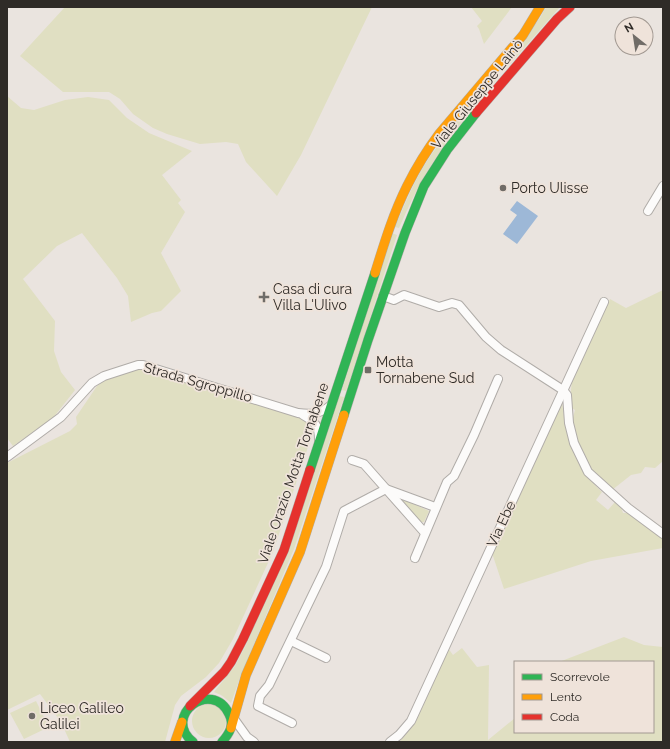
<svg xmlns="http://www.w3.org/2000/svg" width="670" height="749" font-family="Raleway,sans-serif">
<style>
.green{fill:#e0dfc2}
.water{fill:#9db8d7}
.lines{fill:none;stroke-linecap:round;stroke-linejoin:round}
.street-casing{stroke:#b0aca8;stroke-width:10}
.fast-casing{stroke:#b0aca8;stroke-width:10}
.slow-casing{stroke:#b0aca8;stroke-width:10}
.jam-casing{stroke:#b0aca8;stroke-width:10}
.street{stroke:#fcfbfa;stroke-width:8}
.fast{stroke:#30b455;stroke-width:9}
.slow{stroke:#ff9f0a;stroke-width:9}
.jam{stroke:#e5322d;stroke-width:9}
.poi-dot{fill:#706c67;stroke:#efe3da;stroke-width:1.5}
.labels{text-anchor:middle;stroke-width:3.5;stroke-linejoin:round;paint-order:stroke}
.street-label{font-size:14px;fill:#2f2b27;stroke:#efe3da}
.poi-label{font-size:14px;fill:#2f2b27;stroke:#efe3da;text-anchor:start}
</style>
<rect width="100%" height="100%" fill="#eae4df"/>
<g class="green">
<polygon points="65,7 372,7 301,155 277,196 246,162 238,144 226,142 200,144 167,134 153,128 133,114 120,99 109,92 63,92 20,56"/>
<polygon points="471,7 512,7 484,44 479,29 477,26 482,21"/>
<polygon points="546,7 560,7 504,71 501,68 540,18"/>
<path d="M496,74L499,77C476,105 452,132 433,162C419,183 409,206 399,228L395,227C404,206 412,186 424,166C445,133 471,104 496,74Z"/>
<polygon points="7,96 21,108 34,110 65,100 88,97 109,100 127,118 149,133 192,151 162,175 181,200 178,203 185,212 161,253 181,291 161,311 152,313 131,322 128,296 117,278 82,233 57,246 23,279 55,321 54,351 61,372 75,390 53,418 13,446 7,438"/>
<polygon points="392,233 397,235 346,391 342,390"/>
<polygon points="663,290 663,461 655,468 645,467 641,473 631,475 612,490 595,476 585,462 580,449 572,421 575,410 569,406 572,381 610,299 626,308"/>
<polygon points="138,368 143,368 298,416 305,420 314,429 273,552 233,639 219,663 206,677 181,696 175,705 165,742 70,742 61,722 40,694 7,710 7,463 70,431 77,424 76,417 97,386 105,380"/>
<polygon points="339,396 344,397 294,549 241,675 231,703 221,695 214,692 235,666 247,643"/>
<path d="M562,401C566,439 574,465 602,492L596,500L608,510L615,502L621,507L623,513H629L663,538V548L591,561L504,589L492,553Z"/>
<polygon points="398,497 429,511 424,522 421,522"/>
<polygon points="624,637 644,645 663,647 663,742 399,742 411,727 448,648 453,655 462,648 477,667 489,665 488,740 515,718 515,732 653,732 653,662 559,662"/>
<polygon points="36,701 49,727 24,739 10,713"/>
<circle cx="209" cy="721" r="17"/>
</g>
<polygon class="water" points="517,201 538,216 517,244 503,234 517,215 510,210"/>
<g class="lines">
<g class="street-casing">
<g id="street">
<polyline points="648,211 663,186"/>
<polyline points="383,296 394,300 404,295 439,307 452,303 459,305 486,337 501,350 563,390 567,395 569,423 574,443 588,472 628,508 663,534"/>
<path d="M303,415C315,422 319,425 319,440"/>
<path d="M7,457L61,417L92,383L104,376L138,365H143L298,413C312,415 320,414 331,405"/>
<polyline points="352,460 364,464 425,533"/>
<polyline points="415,558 447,482 454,476 474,435 498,379"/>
<polyline points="291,641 326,658"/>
<polyline points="232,716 247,737 254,742"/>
<polyline points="292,723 258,706 260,696 269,685 326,567 344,511 386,489 435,507"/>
<polyline points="390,742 399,735 411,721 604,302"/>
</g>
</g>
<g class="fast-casing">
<g id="fast">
<polyline points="344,415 368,340 405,233 424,186 447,150 476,113"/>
<polyline points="310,470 375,273"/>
<path d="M193,742C161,716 212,678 229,714C235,725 229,734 222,742"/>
</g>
</g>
<g class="slow-casing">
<g id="slow">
<path d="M375,273C384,244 393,214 407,186C416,168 427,150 439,134L523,35L540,7"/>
<polyline points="231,728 246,675 300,552 344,415"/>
<polyline points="175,742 182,722"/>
</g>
</g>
<g class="jam-casing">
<g id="jam">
<polyline points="476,113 557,19 570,7"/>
<polyline points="190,706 224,672 231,662 243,639 284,550 310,470"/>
</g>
</g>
<use href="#street" class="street"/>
<use href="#fast" class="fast"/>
<use href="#slow" class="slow"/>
<use href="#jam" class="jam"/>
</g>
<g class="poi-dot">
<circle cx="503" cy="188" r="4"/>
<path d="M262 291h4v4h4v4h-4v4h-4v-4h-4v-4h4z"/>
<rect x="364" y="366" width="8" height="8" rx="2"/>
<circle cx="32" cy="716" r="4"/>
</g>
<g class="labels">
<g class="street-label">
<text transform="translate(477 94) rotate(-51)" y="5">Viale Giuseppe Lainò</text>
<text transform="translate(198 382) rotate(16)" y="5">Strada Sgroppillo</text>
<text transform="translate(293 473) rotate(-71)" y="5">Viale Orazio Motta Tornabene</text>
<text transform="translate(501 524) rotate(-65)" y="5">Via Ebe</text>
</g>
<g class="poi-label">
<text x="511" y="193">Porto Ulisse</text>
<text x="273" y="294">Casa di cura<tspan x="273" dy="16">Villa L'Ulivo</tspan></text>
<text x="376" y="367">Motta<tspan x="376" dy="16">Tornabene Sud</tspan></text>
<text x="40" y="713">Liceo Galileo<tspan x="40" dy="16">Galilei</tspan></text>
</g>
</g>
<rect width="670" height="749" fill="none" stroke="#2f2b27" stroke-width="16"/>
<rect x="514" y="661" width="140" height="72" fill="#efe3da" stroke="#a29992"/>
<rect x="522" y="674" width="20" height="6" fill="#30b455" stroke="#a29992"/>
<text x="550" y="681" font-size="12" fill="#2f2b27">Scorrevole</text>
<rect x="522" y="694" width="20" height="6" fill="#ff9f0a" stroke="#a29992"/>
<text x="550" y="701" font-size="12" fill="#2f2b27">Lento</text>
<rect x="522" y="714" width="20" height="6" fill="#e5322d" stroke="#a29992"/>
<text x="550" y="721" font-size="12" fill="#2f2b27">Coda</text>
<g transform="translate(634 36) rotate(330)"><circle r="19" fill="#efe3da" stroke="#a29992"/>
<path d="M0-3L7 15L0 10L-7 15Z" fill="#706c67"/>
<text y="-6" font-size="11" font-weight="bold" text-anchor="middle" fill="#2f2b27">N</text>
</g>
</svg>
